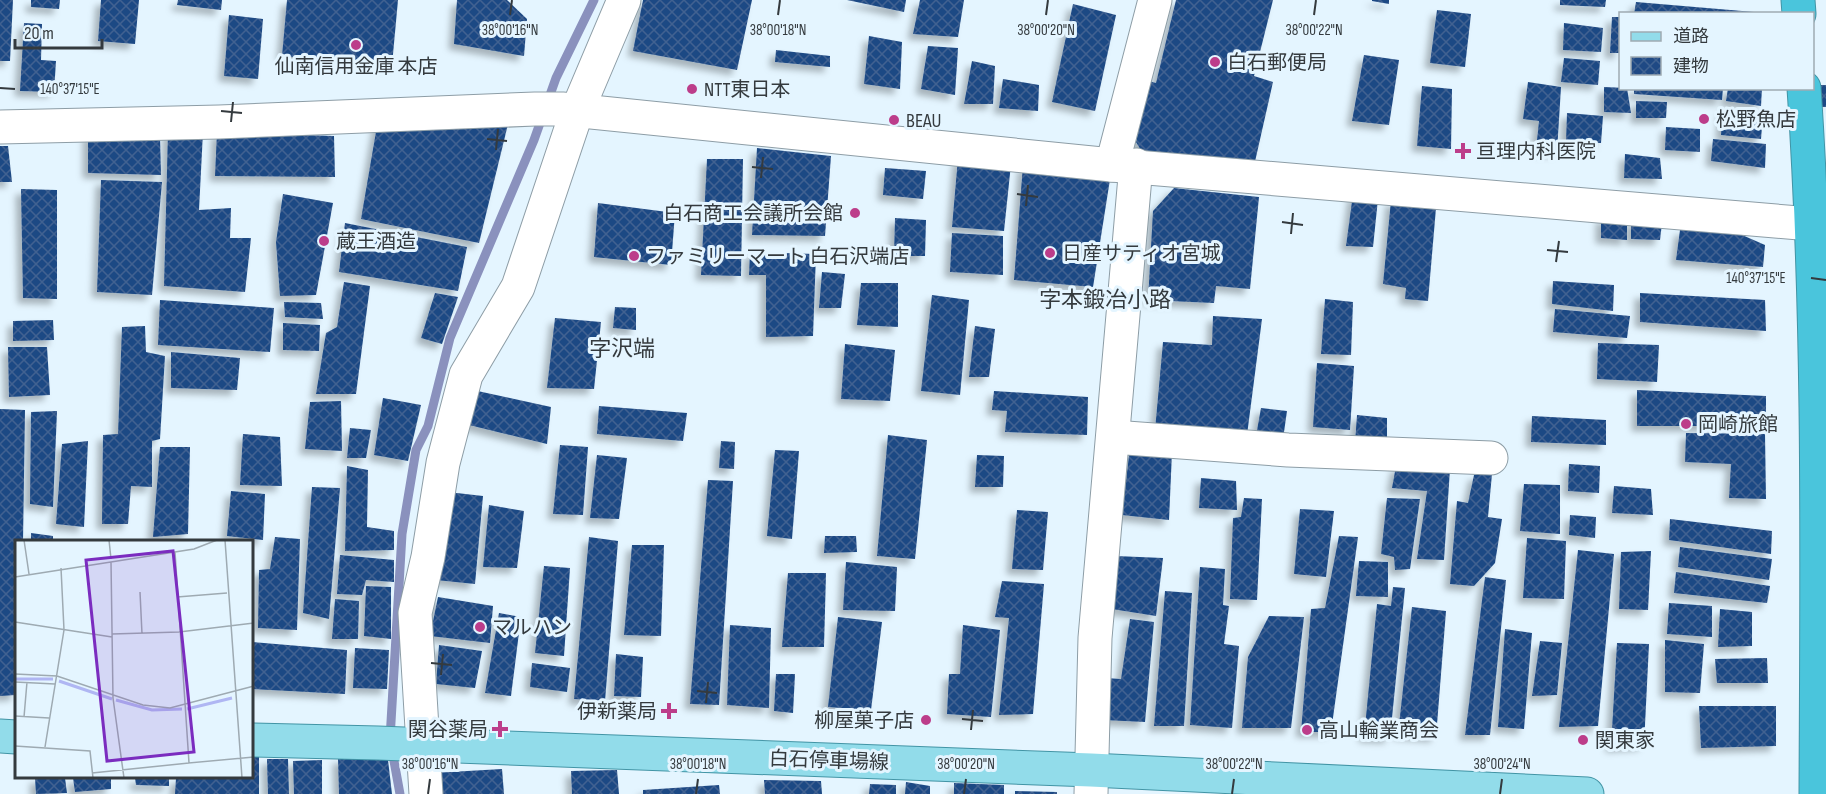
<svg xmlns="http://www.w3.org/2000/svg" width="1826" height="794" font-family="'Sofia Sans Condensed','Noto Sans JP',sans-serif">
<style>
.lines{fill:none;stroke-linecap:round;stroke-linejoin:round}
.stream{stroke:#8a91bd;stroke-width:9}
.building{fill:url(#building-cross-hatch);filter:url(#shadow)}
.minor-casing{stroke:#8d9da6;stroke-width:35}
.major-casing{stroke:#4294a5;stroke-width:35}
.highway-casing{stroke:#4294a5;stroke-width:35}
.minor{stroke:#fff;stroke-width:33}
.major{stroke:#92dcea;stroke-width:33}
.highway{stroke:#4ac5dc;stroke-width:33}
.ticks{fill:none;stroke:#343a3e;stroke-width:2}
.poi-dot{fill:#bc3d8a;stroke:#e4f5ff;stroke-width:2}
.labels{text-anchor:middle;stroke-width:6;stroke-linejoin:round;paint-order:stroke}
.poi-label{font-size:20px;fill:#343a3e;stroke:#e4f5ff;text-anchor:start}
.street-label{font-size:20px;fill:#343a3e;stroke:#e4f5ff}
.quarter-label{font-size:22px;fill:#343a3e;stroke:#e4f5ff}
.inset-river{fill:none;stroke:#afb6f3;stroke-width:3}
.inset-road{fill:none;stroke:#9eaab2;stroke-width:1.5}
.view{fill:#7b2cbf;fill-opacity:0.15;stroke:#7b2cbf;stroke-width:3}
.inset-edge{fill:none;stroke:#343a3e;stroke-width:3}
.ticks-label{font-size:15px;text-anchor:middle;fill:#343a3e;stroke:#e4f5ff;stroke-width:6;stroke-linejoin:round;paint-order:stroke}
</style>
<defs>
<pattern id="building-cross-hatch" width="8" height="8" patternUnits="userSpaceOnUse" patternTransform="scale(1.5)"><rect width="8" height="8" fill="#1f4984"/><path d="M0 0l8 8M0 8l8-8" fill="none" stroke="#406291"/></pattern>
<filter id="shadow"><feDropShadow dx="-5.5" dy="5.5" stdDeviation="3" flood-color="#0004"/></filter>
</defs>
<rect width="100%" height="100%" fill="#e4f5ff"/>
<g class="lines">
<polyline class="stream" points="400,794 390,739 402,534 416,450 428,426 450,338 534,140 556,78 594,0"/>
</g>
<g class="building">
<polygon points="0,0 13,0 10,61 0,61"/>
<polygon points="31,0 60,0 59,9 31,7"/>
<polygon points="101,0 139,0 135,44 98,41"/>
<polygon points="178,0 222,0 221,10 177,5"/>
<polygon points="287,0 398,0 392,65 282,56"/>
<polygon points="457,0 507,0 527,19 524,56 454,44"/>
<polygon points="643,0 752,0 737,70 633,51"/>
<polygon points="847,0 906,0 904,12"/>
<polygon points="920,0 964,0 958,37 913,34"/>
<polygon points="1176,0 1273,0 1254,76 1273,82 1254,166 1142,152 1136,142 1149,81 1156,83"/>
<polygon points="1372,0 1389,0 1389,4 1372,1"/>
<polygon points="1560,0 1606,0 1605,7 1560,5"/>
<polygon points="1636,2 1754,12 1753,14 1634,14"/>
<polygon points="1073,4 1116,15 1095,111 1052,102"/>
<polygon points="1437,10 1471,14 1465,67 1430,63"/>
<polygon points="229,15 263,19 258,79 224,76"/>
<polygon points="1612,17 1620,17 1620,53 1610,53"/>
<polygon points="24,23 42,24 41,60 56,61 54,92 20,91"/>
<polygon points="1564,23 1603,28 1601,52 1563,50"/>
<polygon points="869,36 902,42 900,89 864,84"/>
<polygon points="928,46 958,48 955,95 921,89"/>
<polygon points="776,50 830,56 830,67 775,62"/>
<polygon points="1364,55 1399,60 1389,125 1352,121"/>
<polygon points="1564,58 1600,61 1598,85 1561,82"/>
<polygon points="972,61 995,66 993,104 964,104"/>
<polygon points="1003,79 1039,85 1038,111 999,108"/>
<polygon points="1528,82 1561,87 1557,152 1536,150 1539,121 1523,119"/>
<polygon points="1820,85 1826,85 1826,107 1821,107"/>
<polygon points="1422,86 1452,89 1451,149 1417,146"/>
<polygon points="1604,87 1627,88 1631,113 1604,112"/>
<polygon points="1634,88 1723,88 1722,100 1634,94"/>
<polygon points="1728,88 1762,88 1761,106 1726,101"/>
<polygon points="1636,101 1667,102 1666,118 1636,118"/>
<polygon points="1723,108 1763,115 1761,139 1721,135"/>
<polygon points="1567,113 1603,116 1601,143 1566,142"/>
<polygon points="378,120 509,120 479,243 361,219"/>
<polygon points="1666,127 1700,129 1700,152 1665,150"/>
<polygon points="168,131 203,132 199,210 231,208 230,238 251,238 245,292 164,286"/>
<polygon points="217,132 334,136 335,177 215,176"/>
<polygon points="88,133 160,136 161,175 88,173"/>
<polygon points="1713,139 1766,144 1765,168 1711,161"/>
<polygon points="0,146 8,146 12,182 0,182"/>
<polygon points="757,148 831,156 825,236 752,235"/>
<polygon points="1625,154 1660,158 1662,179 1624,178"/>
<polygon points="958,158 1011,164 1004,231 952,227"/>
<polygon points="707,159 743,159 741,276 701,275"/>
<polygon points="1023,165 1111,173 1093,287 1014,280"/>
<polygon points="885,168 926,171 923,199 883,195"/>
<polygon points="101,180 162,182 152,295 97,292"/>
<polygon points="1174,188 1259,197 1250,289 1216,286 1214,303 1148,300 1153,211"/>
<polygon points="21,189 57,190 57,299 23,298"/>
<polygon points="283,194 333,203 316,295 280,296 276,242"/>
<polygon points="1353,194 1378,199 1373,247 1346,246"/>
<polygon points="1391,200 1436,208 1428,301 1405,299 1406,288 1383,284"/>
<polygon points="598,203 675,213 671,265 594,257"/>
<polygon points="1601,217 1627,220 1627,240 1601,238"/>
<polygon points="895,218 926,220 925,256 894,256"/>
<polygon points="1631,219 1662,223 1660,240 1631,239"/>
<polygon points="345,223 467,247 458,291 339,272"/>
<polygon points="1680,230 1733,231 1765,245 1763,267 1676,260"/>
<polygon points="952,233 1003,236 1003,275 950,272"/>
<polygon points="750,252 816,254 813,336 766,337 766,275 749,275"/>
<polygon points="822,272 845,274 841,308 819,308"/>
<polygon points="1553,281 1614,285 1613,311 1552,304"/>
<polygon points="344,282 370,286 356,394 316,394 326,333 337,327"/>
<polygon points="861,283 898,283 898,327 857,325"/>
<polygon points="435,293 458,297 442,344 421,338"/>
<polygon points="1640,293 1765,300 1766,331 1640,322"/>
<polygon points="932,295 969,300 960,395 921,391"/>
<polygon points="1325,299 1353,302 1351,355 1321,354"/>
<polygon points="160,300 274,308 270,352 158,345"/>
<polygon points="284,302 321,303 323,319 285,317"/>
<polygon points="615,307 636,308 636,330 613,328"/>
<polygon points="1555,309 1630,316 1627,338 1553,332"/>
<polygon points="1213,316 1262,319 1247,435 1155,430 1163,342 1212,345"/>
<polygon points="555,318 601,322 594,389 547,388"/>
<polygon points="53,320 54,340 13,341 13,321"/>
<polygon points="283,323 320,325 319,351 283,350"/>
<polygon points="145,326 146,352 165,356 160,439 152,441 152,487 131,486 128,524 102,524 103,435 118,434 122,327"/>
<polygon points="975,326 995,329 989,377 969,377"/>
<polygon points="1598,343 1659,345 1657,382 1597,379"/>
<polygon points="845,344 895,350 890,401 841,399"/>
<polygon points="8,347 47,347 50,395 9,397"/>
<polygon points="171,352 240,358 237,390 171,388"/>
<polygon points="1317,363 1354,366 1350,430 1313,427"/>
<polygon points="473,390 551,407 547,444 465,424"/>
<polygon points="1637,390 1766,396 1766,426 1637,426"/>
<polygon points="994,391 1088,397 1087,435 1005,432 1007,411 992,410"/>
<polygon points="383,398 421,405 408,461 374,455"/>
<polygon points="341,401 342,451 305,449 310,402"/>
<polygon points="599,406 687,413 683,441 597,434"/>
<polygon points="1261,408 1287,411 1283,439 1256,436"/>
<polygon points="0,409 25,410 23,542 16,542 16,695 0,696"/>
<polygon points="57,411 53,507 30,504 31,412"/>
<polygon points="1357,415 1387,418 1387,445 1355,443"/>
<polygon points="1532,416 1606,420 1606,445 1531,442"/>
<polygon points="350,428 371,430 366,458 347,458"/>
<polygon points="1686,433 1765,434 1766,499 1729,498 1731,464 1685,462"/>
<polygon points="243,434 280,437 282,486 240,485"/>
<polygon points="888,435 927,440 915,559 877,556"/>
<polygon points="88,441 84,527 56,524 62,444"/>
<polygon points="721,441 735,442 734,469 719,468"/>
<polygon points="560,445 588,447 583,515 553,514"/>
<polygon points="160,447 190,447 188,534 153,537"/>
<polygon points="1130,447 1172,452 1169,520 1122,515"/>
<polygon points="775,450 799,451 792,539 767,536"/>
<polygon points="597,455 627,458 619,519 590,518"/>
<polygon points="977,455 1004,456 1003,487 975,487"/>
<polygon points="1569,464 1600,466 1599,493 1568,491"/>
<polygon points="347,466 368,470 367,527 394,531 394,550 345,551"/>
<polygon points="1396,466 1450,469 1444,560 1417,559 1427,491 1392,488"/>
<polygon points="1492,474 1488,517 1502,519 1495,563 1474,586 1450,584 1457,501 1468,503 1474,475"/>
<polygon points="1201,478 1236,481 1237,510 1199,508"/>
<polygon points="708,480 733,481 719,705 690,704"/>
<polygon points="1524,484 1560,485 1560,534 1520,531"/>
<polygon points="1614,486 1651,489 1653,515 1612,513"/>
<polygon points="312,487 340,488 329,619 303,613"/>
<polygon points="231,491 265,494 263,540 227,536"/>
<polygon points="448,492 483,496 475,584 436,580"/>
<polygon points="1244,498 1262,499 1257,600 1230,599 1233,518 1241,517"/>
<polygon points="1387,498 1420,499 1410,569 1395,570 1394,557 1381,554"/>
<polygon points="489,505 524,511 517,568 483,567"/>
<polygon points="1300,509 1334,511 1326,577 1294,574"/>
<polygon points="1017,510 1048,512 1043,570 1012,569"/>
<polygon points="1570,515 1596,517 1595,538 1569,535"/>
<polygon points="1670,519 1772,531 1771,554 1669,540"/>
<polygon points="31,533 53,536 53,542 31,542"/>
<polygon points="825,536 856,536 857,552 824,553"/>
<polygon points="1339,536 1358,537 1331,732 1301,732 1311,609 1325,608"/>
<polygon points="275,537 300,539 297,630 258,628 259,570 270,569"/>
<polygon points="589,537 618,541 605,701 574,699"/>
<polygon points="1527,538 1566,541 1564,599 1523,598"/>
<polygon points="632,545 664,545 661,636 624,635"/>
<polygon points="1680,547 1772,559 1769,580 1678,567"/>
<polygon points="1578,550 1614,554 1598,726 1559,727"/>
<polygon points="1651,551 1648,610 1619,609 1621,552"/>
<polygon points="340,555 394,560 394,582 366,580 362,595 337,594"/>
<polygon points="1116,556 1163,558 1156,616 1112,609"/>
<polygon points="1359,561 1388,562 1388,597 1356,596"/>
<polygon points="846,562 897,567 895,611 843,610"/>
<polygon points="544,566 570,568 564,656 535,653"/>
<polygon points="1200,567 1225,569 1223,605 1229,606 1224,644 1239,646 1232,728 1190,725"/>
<polygon points="1676,572 1770,586 1767,603 1674,593"/>
<polygon points="788,573 826,573 824,647 782,647"/>
<polygon points="1485,577 1506,580 1490,735 1465,735"/>
<polygon points="1002,581 1044,584 1033,714 999,715 1009,618 995,617"/>
<polygon points="366,586 391,587 391,639 364,636"/>
<polygon points="1393,587 1405,588 1390,738 1364,737 1377,604 1391,606"/>
<polygon points="1165,591 1192,593 1184,726 1154,726"/>
<polygon points="438,597 493,606 490,643 430,636"/>
<polygon points="335,599 359,601 358,639 332,639"/>
<polygon points="1669,603 1712,606 1712,637 1667,634"/>
<polygon points="1412,607 1446,611 1436,737 1398,734"/>
<polygon points="1720,609 1752,612 1752,646 1718,647"/>
<polygon points="499,613 521,617 511,696 485,693"/>
<polygon points="1269,616 1304,617 1291,728 1242,728 1248,657"/>
<polygon points="838,617 882,622 871,710 828,707"/>
<polygon points="1130,619 1154,622 1145,722 1104,720 1105,678 1121,679"/>
<polygon points="730,625 771,628 769,708 727,705"/>
<polygon points="963,625 1000,630 991,717 947,714 949,674 960,674"/>
<polygon points="1505,629 1532,633 1524,729 1498,727"/>
<polygon points="1665,640 1704,644 1700,693 1665,692"/>
<polygon points="1540,641 1562,643 1557,695 1532,696"/>
<polygon points="252,642 347,650 345,694 252,689"/>
<polygon points="1617,643 1649,644 1644,745 1611,747"/>
<polygon points="439,645 482,651 475,688 436,684"/>
<polygon points="355,648 389,650 387,689 353,688"/>
<polygon points="616,654 643,657 641,697 614,696"/>
<polygon points="1767,658 1768,683 1717,683 1715,659"/>
<polygon points="532,663 570,668 567,692 530,687"/>
<polygon points="776,674 795,674 793,713 774,711"/>
<polygon points="1699,706 1776,706 1776,746 1701,748"/>
<polygon points="252,748 259,748 259,794 175,794 176,778 252,778"/>
<polygon points="338,758 388,760 392,794 339,794"/>
<polygon points="267,759 288,759 289,794 268,794"/>
<polygon points="322,760 322,794 294,794 293,761"/>
<polygon points="502,769 504,794 435,794 433,773"/>
<polygon points="617,770 619,794 572,794 571,771"/>
<polygon points="35,778 65,778 67,793 36,794"/>
<polygon points="73,778 111,778 111,789 75,792"/>
<polygon points="135,778 169,778 169,786 136,785"/>
<polygon points="764,780 821,781 822,794 765,794"/>
<polygon points="906,782 930,786 930,794 905,794"/>
<polygon points="954,783 1004,785 1004,794 954,794"/>
<polygon points="870,784 896,785 896,794 869,794"/>
<polygon points="719,785 720,794 643,794 643,790"/>
<polygon points="1015,791 1057,792 1057,794 1015,794"/>
</g>
<g class="lines">
<g class="minor-casing">
<g id="minor">
<polyline points="0,127 219,122 535,109 562,109 1112,165 1811,224"/>
<polyline points="1112,165 1155,0"/>
<polyline points="1113,437 1288,450 1491,458"/>
<polyline points="426,794 415,613 428,557 443,463 466,375 518,287 577,111 624,0"/>
<polyline points="1091,794 1095,638 1136,165"/>
</g>
</g>
<g class="major-casing">
<g id="major">
<polyline points="0,736 16,737"/>
<polyline points="252,740 378,743 1091,770 1587,794"/>
</g>
</g>
<g class="highway-casing">
<g id="highway">
<polyline points="1798,0 1799,14"/>
<path d="M1804,88C1820,322 1817,560 1816,794"/>
</g>
</g>
<use href="#minor" class="minor"/>
<use href="#major" class="major"/>
<use href="#highway" class="highway"/>
</g>
<path class="ticks" d="M510,15L512,0M778,15L780,0M1046,15L1048,0M1314,15L1316,0M0,88L15,89M221,111L242,113M231,122L233,102M487,139L507,141M496,150L498,129M752,167L773,169M761,178L763,157M1017,194L1038,197M1026,206L1028,185M1282,222L1303,225M1291,234L1293,213M1547,250L1568,252M1556,262L1559,241M1811,278L1826,280M431,663L452,665M441,675L443,654M697,691L717,693M706,703L708,682M962,719L983,721M971,730L973,710M428,794L430,779M696,794L698,779M964,794L966,779M1232,794L1234,779M1500,794L1502,779"/>
<g class="poi-dot">
<circle cx="356" cy="45" r="6"/>
<circle cx="1215" cy="62" r="6"/>
<circle cx="692" cy="89" r="6"/>
<circle cx="1704" cy="119" r="6"/>
<circle cx="894" cy="120" r="6"/>
<path d="M1460 142h6v6h6v6h-6v6h-6v-6h-6v-6h6z"/>
<circle cx="855" cy="213" r="6"/>
<circle cx="324" cy="241" r="6"/>
<circle cx="1050" cy="253" r="6"/>
<circle cx="634" cy="256" r="6"/>
<circle cx="1686" cy="424" r="6"/>
<circle cx="480" cy="627" r="6"/>
<path d="M666 702h6v6h6v6h-6v6h-6v-6h-6v-6h6z"/>
<circle cx="926" cy="720" r="6"/>
<path d="M497 720h6v6h6v6h-6v6h-6v-6h-6v-6h6z"/>
<circle cx="1307" cy="730" r="6"/>
<circle cx="1583" cy="740" r="6"/>
</g>
<g class="labels">
<g class="poi-label">
<text x="1227" y="69">白石郵便局</text>
<text x="356" y="73" text-anchor="middle">仙南信用金庫 本店</text>
<text x="704" y="96">NTT東日本</text>
<text x="1716" y="126">松野魚店</text>
<text x="906" y="127">BEAU</text>
<text x="1476" y="158">亘理内科医院</text>
<text x="843" y="220" text-anchor="end">白石商工会議所会館</text>
<text x="336" y="248">蔵王酒造</text>
<text x="1062" y="260">日産サティオ宮城</text>
<text x="646" y="263">ファミリーマート 白石沢端店</text>
<text x="1698" y="431">岡崎旅館</text>
<text x="492" y="634">マルハン</text>
<text x="657" y="718" text-anchor="end">伊新薬局</text>
<text x="914" y="727" text-anchor="end">柳屋菓子店</text>
<text x="488" y="736" text-anchor="end">関谷薬局</text>
<text x="1319" y="737">高山輪業商会</text>
<text x="1595" y="747">関東家</text>
</g>
<g class="street-label">
<text transform="translate(829 760) rotate(2)" y="7">白石停車場線</text>
</g>
<g class="quarter-label">
<text x="1105" y="307">字本鍛冶小路</text>
<text x="622" y="356">字沢端</text>
</g>
</g>
<g transform="translate(15 540)">
<rect width="238" height="238" fill="#e4f5ff"/>
<path class="inset-river" d="M0,139H38M44,141L97,159M101,160L137,170L167,169M172,169L217,158"/>
<path class="inset-road" d="M9,0L14,34M94,0L96,19M210,0L227,238M160,12L174,223L239,217M96,22L98,158L109,238M0,37L179,9L202,0M125,52L127,94M162,57L212,53M0,82L97,97M97,94L164,92L239,83M0,134L42,136L128,165L155,168L239,146M0,142L40,144M0,176L34,178M9,177L12,142M0,206L75,211L78,238M30,207L49,90L46,28M77,233L174,223"/>
<path class="view" d="M158,11L179,212L92,221L71,20Z"/>
<rect width="238" height="238" class="inset-edge"/>
</g>
<g class="ticks-label">
<text x="510" y="35">38°00'16"N</text>
<text x="778" y="35">38°00'18"N</text>
<text x="1046" y="35">38°00'20"N</text>
<text x="1314" y="35">38°00'22"N</text>
<text x="70" y="94">140°37'15"E</text>
<text x="1756" y="283">140°37'15"E</text>
<text x="430" y="769">38°00'16"N</text>
<text x="698" y="769">38°00'18"N</text>
<text x="966" y="769">38°00'20"N</text>
<text x="1234" y="769">38°00'22"N</text>
<text x="1502" y="769">38°00'24"N</text>
</g>
<rect x="1619" y="12" width="195" height="78" fill="#e4f5ff" stroke="#9eaab2" stroke-width="1.5"/>
<rect x="1631" y="32" width="30" height="9" fill="#92dcea" stroke="#9eaab2" stroke-width="1.5"/>
<text x="1673" y="42" font-size="18" fill="#343a3e">道路</text>
<rect x="1631" y="57" width="30" height="18" fill="url(#building-cross-hatch)" stroke="#9eaab2" stroke-width="1.5"/>
<text x="1673" y="72" font-size="18" fill="#343a3e">建物</text>
<path d="M15 39v9h87v-9" fill="none" stroke="#343a3e" stroke-width="3"/>
<text x="24" y="39" font-size="18" fill="#343a3e" stroke="#e4f5ff" stroke-width="4.5" paint-order="stroke">20 m</text>
</svg>
